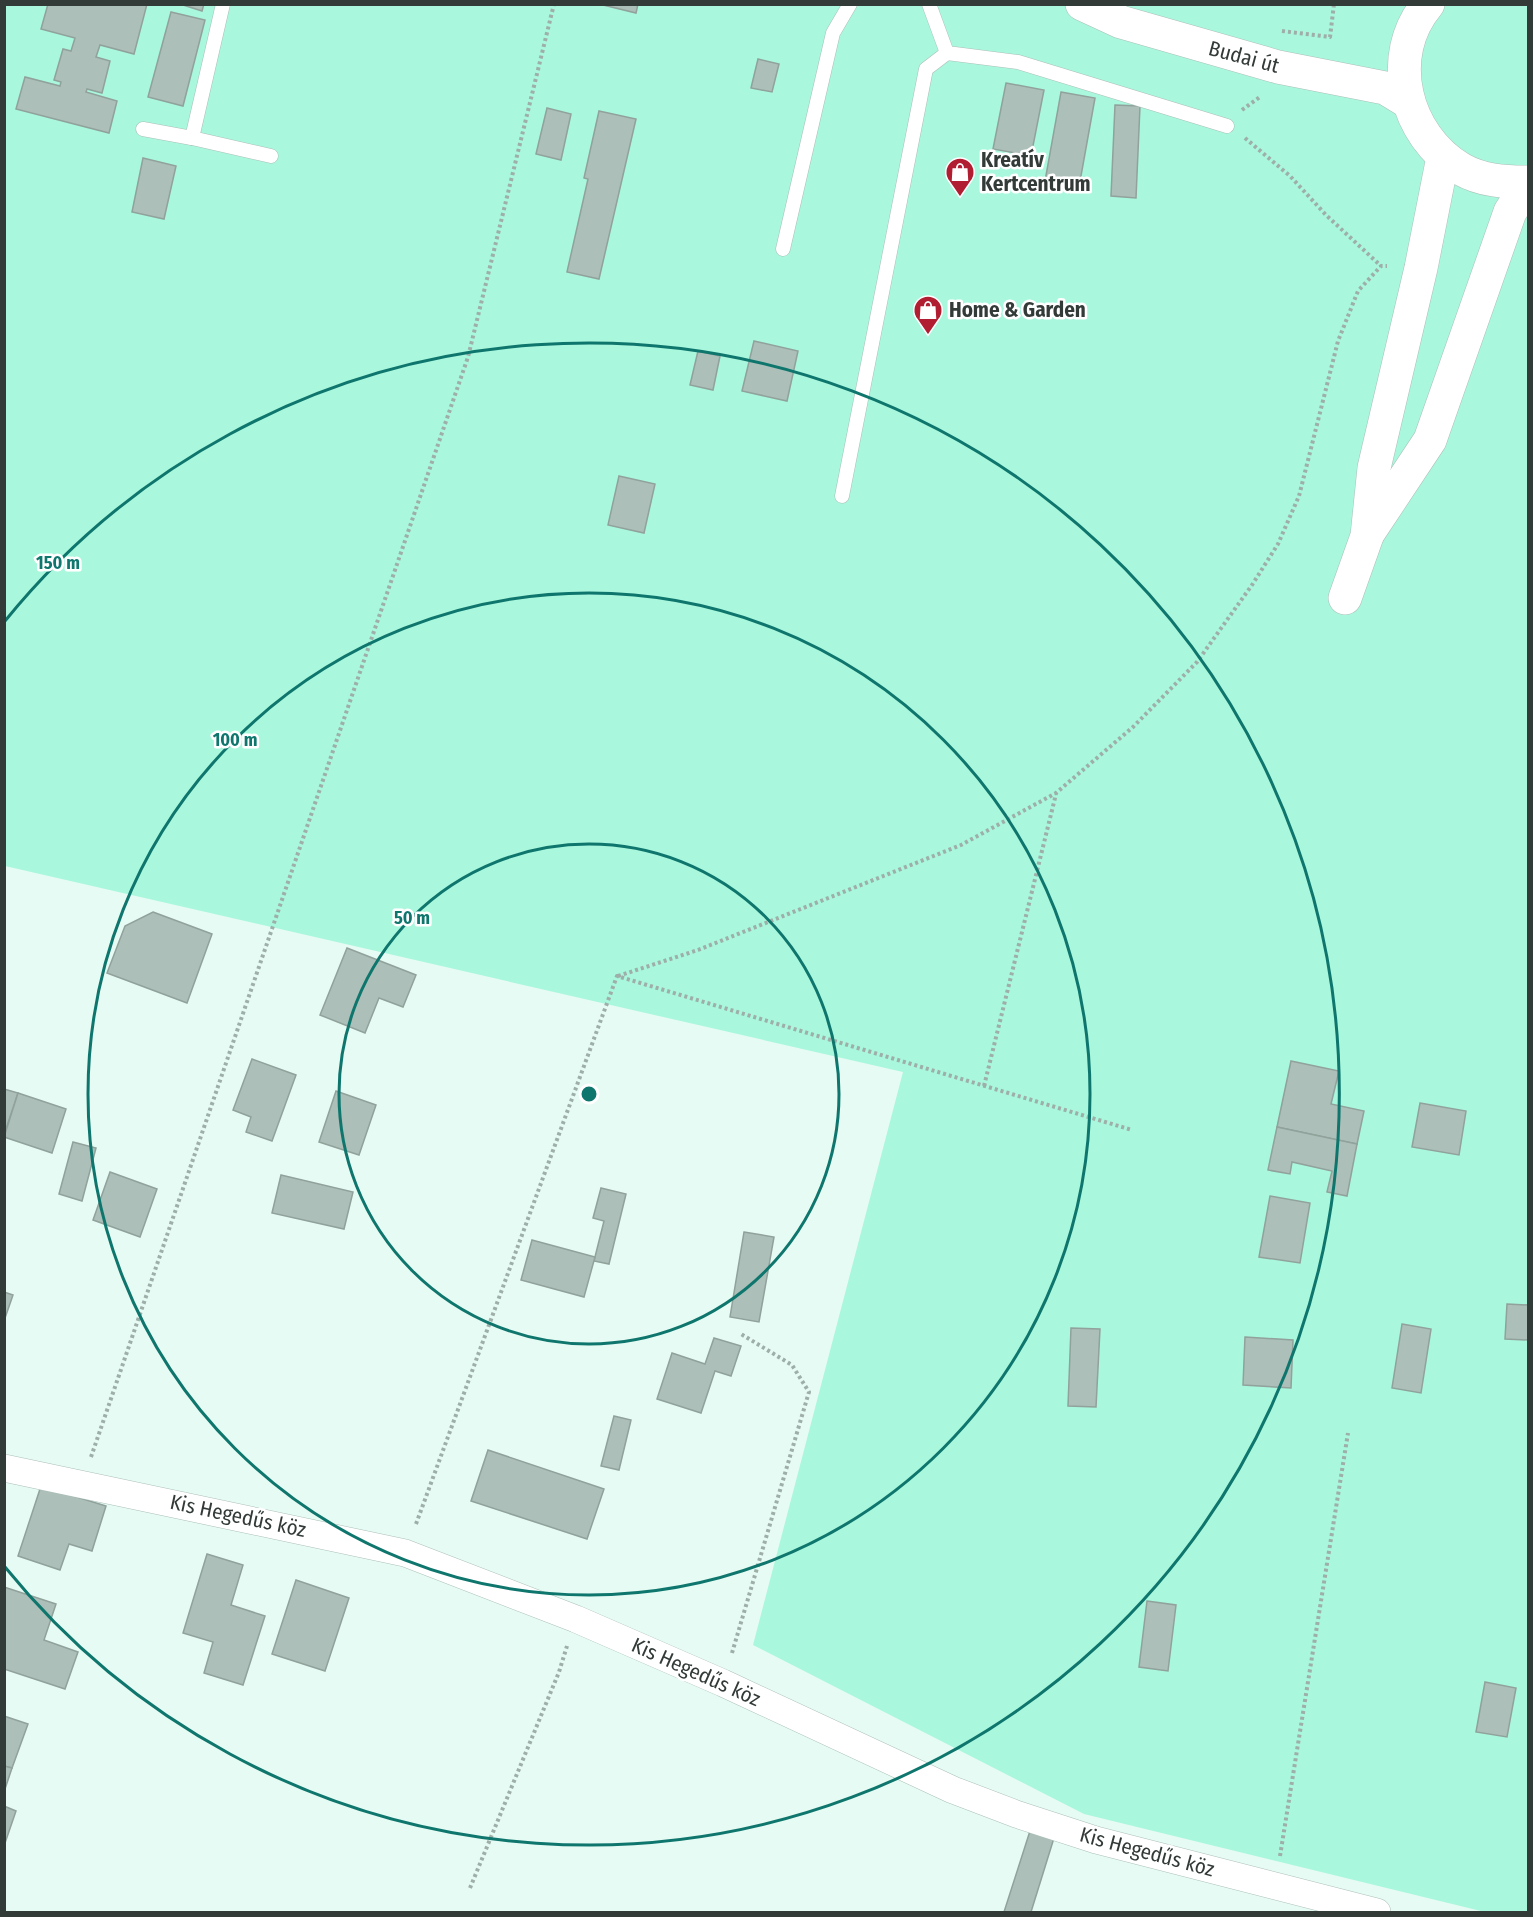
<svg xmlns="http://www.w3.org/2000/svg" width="1533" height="1917" font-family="'Fira Sans Condensed',sans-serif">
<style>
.green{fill:#a9f7dc}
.building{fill:#acbfb8;stroke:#90a29b;stroke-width:1.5}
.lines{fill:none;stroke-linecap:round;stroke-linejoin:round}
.lane-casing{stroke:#acc0b8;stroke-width:15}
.street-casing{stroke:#acc0b8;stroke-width:28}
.secondary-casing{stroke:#acc0b8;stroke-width:34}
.primary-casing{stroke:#acc0b8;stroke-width:34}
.path{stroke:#9eaea8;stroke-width:4;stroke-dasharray:3 3;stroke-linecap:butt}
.lane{stroke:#fff;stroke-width:14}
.street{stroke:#fff;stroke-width:27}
.secondary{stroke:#fff;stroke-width:33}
.primary{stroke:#fff;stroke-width:33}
.tree{fill:#719086}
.ring{fill:none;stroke:#0f766e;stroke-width:3}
.labels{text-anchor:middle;stroke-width:5;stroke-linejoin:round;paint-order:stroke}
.street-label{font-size:21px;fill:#333b38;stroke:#fff}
.poi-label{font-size:21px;font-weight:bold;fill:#333b38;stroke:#fff;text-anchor:start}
.centre{fill:#0f766e;stroke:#fff;stroke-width:3}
.ring-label{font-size:18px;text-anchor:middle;font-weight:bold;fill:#0f766e;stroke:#fff;stroke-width:5;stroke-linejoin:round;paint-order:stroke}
</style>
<rect width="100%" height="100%" fill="#e6fbf3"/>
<polygon class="green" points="5,5 1528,5 1528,1912 1485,1912 1084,1814 753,1645 903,1072 5,866"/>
<g class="building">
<polygon points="48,4 147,4 134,54 100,45 96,57 110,61 102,93 87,89 86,92 117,101 109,133 16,109 25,77 60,86 61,82 54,80 63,49 71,51 75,38 41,29"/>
<polygon points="180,4 204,4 202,11"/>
<polygon points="599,4 638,4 636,13"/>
<polygon points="171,12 205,20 183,106 148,97"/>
<polygon points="758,59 779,64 772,92 751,88"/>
<polygon points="1006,83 1044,90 1031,156 993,149"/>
<polygon points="1061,92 1095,98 1079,187 1045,181"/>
<polygon points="1115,105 1140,106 1136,198 1111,196"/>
<polygon points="547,108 571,114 561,160 536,154"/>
<polygon points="599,111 636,119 599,279 567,272 588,179 584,178"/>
<polygon points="143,158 176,166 164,219 132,212"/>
<polygon points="754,341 798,351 787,401 742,391"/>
<polygon points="698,351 720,356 713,390 690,385"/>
<polygon points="619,476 655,484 644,533 608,525"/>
<polygon points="153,912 212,934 187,1003 107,973 125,926"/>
<polygon points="347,948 416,975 403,1007 379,998 365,1033 320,1015"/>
<polygon points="252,1059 296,1075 272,1141 246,1132 251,1117 233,1110"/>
<polygon points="1291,1061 1339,1071 1331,1104 1364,1111 1357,1144 1277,1127"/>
<polygon points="4,1089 18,1093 5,1132 4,1132"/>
<polygon points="336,1091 376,1105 359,1155 319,1142"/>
<polygon points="18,1093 66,1109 52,1153 4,1137"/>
<polygon points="1420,1103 1466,1111 1459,1155 1412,1147"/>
<polygon points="1277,1127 1357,1144 1347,1196 1327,1192 1332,1171 1292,1162 1290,1174 1268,1170"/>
<polygon points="73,1142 96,1148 82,1201 59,1194"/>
<polygon points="110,1172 157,1189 140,1237 93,1220"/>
<polygon points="281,1175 353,1192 344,1229 272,1213"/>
<polygon points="601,1188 626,1194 609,1264 594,1261 604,1221 593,1218"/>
<polygon points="1270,1196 1310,1203 1300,1263 1259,1257"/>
<polygon points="744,1232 774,1237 759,1322 730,1317"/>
<polygon points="532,1240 595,1257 584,1297 521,1280"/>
<polygon points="4,1292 13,1295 4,1321"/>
<polygon points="1507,1304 1528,1305 1528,1340 1505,1339"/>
<polygon points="1402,1324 1431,1329 1421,1393 1392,1388"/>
<polygon points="1071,1328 1100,1329 1096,1407 1068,1406"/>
<polygon points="1245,1337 1293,1340 1291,1388 1243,1385"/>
<polygon points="714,1338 741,1346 731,1376 715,1371 701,1413 657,1399 672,1353 705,1364"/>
<polygon points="614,1416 631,1420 619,1470 601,1466"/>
<polygon points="488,1450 604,1489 587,1539 471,1501"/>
<polygon points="41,1486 106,1506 92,1551 69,1544 60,1570 18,1556"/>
<polygon points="207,1554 243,1565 231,1605 265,1616 243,1685 204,1673 213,1642 183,1633"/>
<polygon points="296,1580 349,1598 325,1671 272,1654"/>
<polygon points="4,1587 56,1604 44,1640 78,1652 65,1689 4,1669"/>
<polygon points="1147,1601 1176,1605 1168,1671 1139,1667"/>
<polygon points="1485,1682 1516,1688 1507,1737 1476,1732"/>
<polygon points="4,1716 28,1724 12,1768 4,1766"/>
<polygon points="4,1766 12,1768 4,1792"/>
<polygon points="4,1806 16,1811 4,1846"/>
<polygon points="1030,1831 1054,1838 1031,1912 1004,1912"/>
</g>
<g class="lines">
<g class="lane-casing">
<g id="lane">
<polyline points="223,4 192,138 271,156"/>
<polyline points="929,4 947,53 1018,62 1227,126"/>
<polyline points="143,129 192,138"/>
<polyline points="783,249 833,33 850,4"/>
<polyline points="842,496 926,69 947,53"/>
</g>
</g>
<g class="street-casing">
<polyline id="street" points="4,1468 405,1553 576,1619 723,1683 953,1790 1016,1814 1096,1840 1377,1912"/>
</g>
<g class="secondary-casing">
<g id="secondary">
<polyline points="1369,532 1430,440 1510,212 1528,184"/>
<polyline points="1345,598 1367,536 1374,468 1421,268 1443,157"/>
</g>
</g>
<g class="primary-casing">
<g id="primary">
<polyline points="1082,4 1121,22 1278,67 1385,88 1408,102"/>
<path d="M1428,4C1384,56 1405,136 1461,169C1482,181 1505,182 1528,182"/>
</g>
</g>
<g class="path">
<polyline points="1282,31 1330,37 1334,4"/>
<polyline points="1242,110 1260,97"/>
<polyline points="1245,138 1290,176 1326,215 1381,266"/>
<polyline points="618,976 698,950 961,845 1056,793 1133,727 1197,662 1252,585 1278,544 1299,496 1338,341 1358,291 1381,266 1387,266"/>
<polyline points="984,1086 1056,794"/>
<polyline points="91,1457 468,357 554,4"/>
<polyline points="416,1524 617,976 1132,1130"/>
<polyline points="732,1653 809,1392 792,1365 741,1334"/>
<polyline points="1280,1856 1348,1433"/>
<polyline points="470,1888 559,1672 567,1646"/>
</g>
<use href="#lane" class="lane"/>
<use href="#street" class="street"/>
<use href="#secondary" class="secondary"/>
<use href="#primary" class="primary"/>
</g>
<circle class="tree" cx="962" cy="168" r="9"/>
<g class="ring">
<circle cx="589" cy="1094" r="250"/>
<circle cx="589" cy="1094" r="501"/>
<path d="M5 621A751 751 0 1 1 5 1567"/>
</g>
<defs>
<g id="shop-pin" transform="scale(1.5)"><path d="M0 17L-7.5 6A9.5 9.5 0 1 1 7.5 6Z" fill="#b11e31" stroke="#fff"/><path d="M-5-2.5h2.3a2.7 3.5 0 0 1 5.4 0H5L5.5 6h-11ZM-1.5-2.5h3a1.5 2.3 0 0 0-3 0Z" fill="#fff"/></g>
</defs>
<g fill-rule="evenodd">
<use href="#shop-pin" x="960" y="172"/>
<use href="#shop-pin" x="928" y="310"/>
</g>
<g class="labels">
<g class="street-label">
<text transform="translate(1244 57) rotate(15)" y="7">Budai út</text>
<text transform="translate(238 1516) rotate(12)" y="7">Kis Hegedűs köz</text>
<text transform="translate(696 1672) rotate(24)" y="7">Kis Hegedűs köz</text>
<text transform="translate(1147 1852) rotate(15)" y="7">Kis Hegedűs köz</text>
</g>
<g class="poi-label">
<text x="981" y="167">Kreatív<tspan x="981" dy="24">Kertcentrum</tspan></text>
<text x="949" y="317">Home &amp; Garden</text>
</g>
</g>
<circle cx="589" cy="1094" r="9" class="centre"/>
<g class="ring-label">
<text x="58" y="569">150 m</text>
<text x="235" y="746">100 m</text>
<text x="412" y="924">50 m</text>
</g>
<rect width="1533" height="1917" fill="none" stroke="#333b38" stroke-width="12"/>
</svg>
